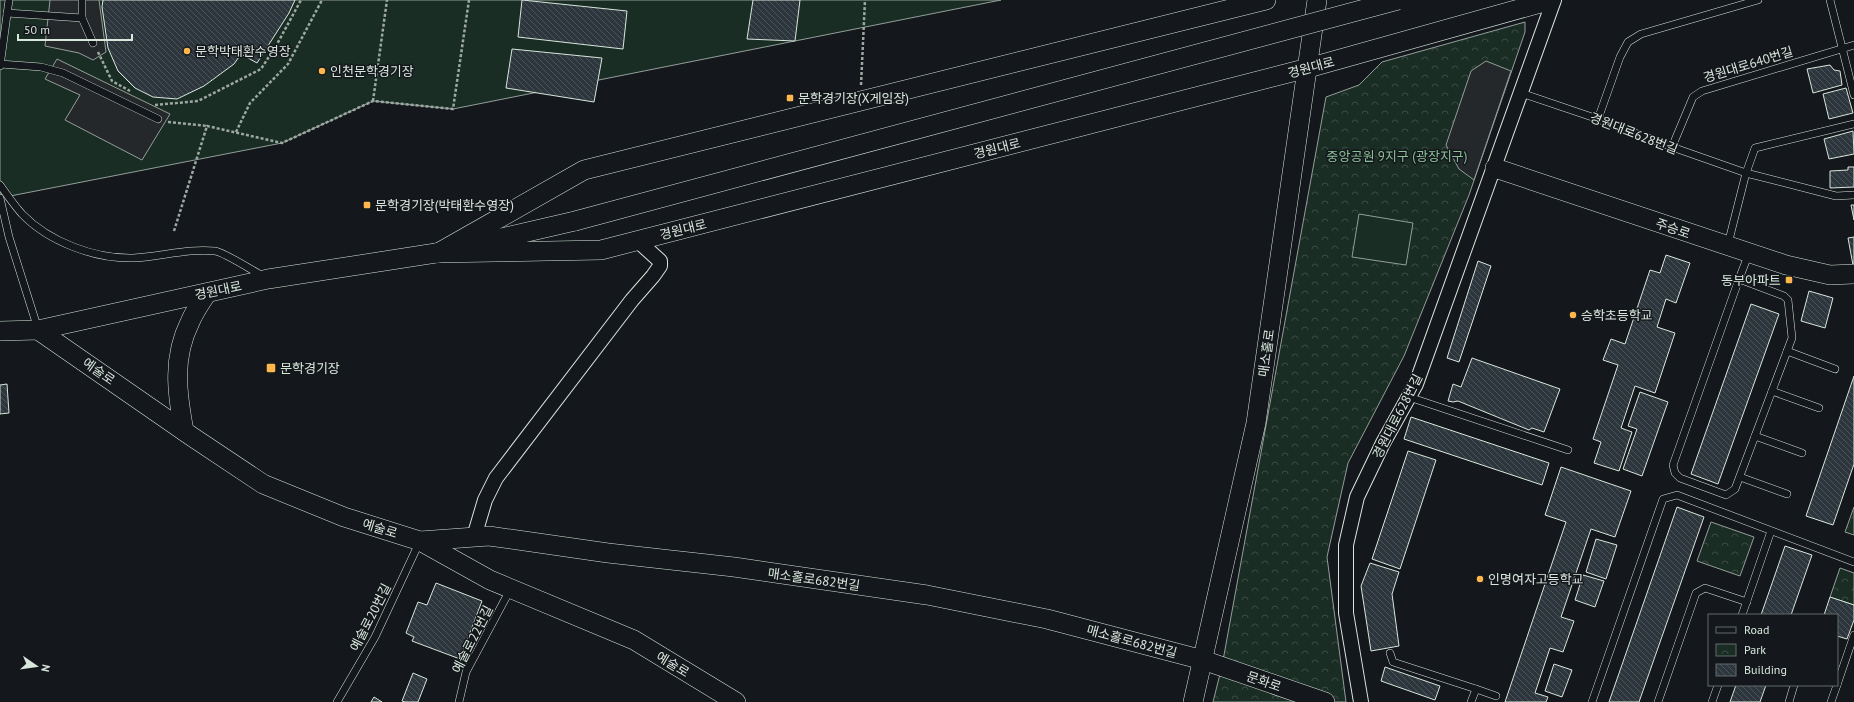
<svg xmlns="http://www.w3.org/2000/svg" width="1854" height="702" font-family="'PT Sans','Noto Sans KR',sans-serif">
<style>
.park{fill:url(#park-crowns);stroke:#939e99}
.pitch{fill:#1a2d24;stroke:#939e99}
.parking{fill:#24282b;stroke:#939e99}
.building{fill:url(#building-back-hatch);stroke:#d8e6dc}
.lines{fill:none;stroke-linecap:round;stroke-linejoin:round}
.lane-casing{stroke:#d8e6dc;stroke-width:8}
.street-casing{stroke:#d8e6dc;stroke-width:16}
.secondary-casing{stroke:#d8e6dc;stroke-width:20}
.path{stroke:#9da8a2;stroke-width:2.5;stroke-dasharray:3 2;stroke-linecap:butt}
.lane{stroke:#14181c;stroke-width:7}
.street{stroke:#14181c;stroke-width:14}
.secondary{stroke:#14181c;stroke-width:19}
.secondary-bridge-casing{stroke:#d8e6dc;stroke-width:20;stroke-linecap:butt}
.secondary-bridge{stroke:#14181c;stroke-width:19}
.poi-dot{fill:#ffb74d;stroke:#14181c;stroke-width:1.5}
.labels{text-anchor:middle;stroke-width:3;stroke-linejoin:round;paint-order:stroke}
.poi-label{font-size:13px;fill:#d8e6dc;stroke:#14181c;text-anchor:start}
.street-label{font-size:13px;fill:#d8e6dc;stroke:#14181c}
.park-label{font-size:13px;fill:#8ac095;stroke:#14181c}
</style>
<defs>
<pattern id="park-crowns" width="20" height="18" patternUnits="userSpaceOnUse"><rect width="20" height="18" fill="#1a2d24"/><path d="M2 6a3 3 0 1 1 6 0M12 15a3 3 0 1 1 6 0" fill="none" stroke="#3b4b43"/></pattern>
<pattern id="building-back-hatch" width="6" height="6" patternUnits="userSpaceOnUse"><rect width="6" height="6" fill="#2c363c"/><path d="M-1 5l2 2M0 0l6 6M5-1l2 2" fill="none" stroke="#4a5358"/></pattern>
</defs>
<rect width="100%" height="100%" fill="#14181c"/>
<g class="park">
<polygon points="1525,22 1525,32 1469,195 1404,356 1348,463 1327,557 1346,702 1213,702 1222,666 1326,97 1359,85 1382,62"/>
<polygon points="1854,507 1854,535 1845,532"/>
<polygon points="1711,522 1754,537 1740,576 1697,561"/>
<polygon points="1840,568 1854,573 1854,605 1830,597"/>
</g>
<g class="pitch">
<polygon points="0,0 1001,0 453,109 373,101 282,143 0,198"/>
<polygon points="1359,214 1413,223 1406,265 1352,257"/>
</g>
<g class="parking">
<polygon points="50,0 99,0 106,52 93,60 79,53 45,46"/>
<polygon points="57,59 170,114 142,160 65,120 80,95 45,79"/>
<polygon points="1486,61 1511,71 1474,180 1459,169 1446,145 1471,71"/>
</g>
<g class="building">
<polygon points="103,0 295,0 289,13 257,63 241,54 234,64 204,86 177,99 153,97 135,88 118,71 108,48 102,7"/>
<polygon points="522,0 627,11 623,49 518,37"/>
<polygon points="753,0 800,0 795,41 747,39"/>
<polygon points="512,49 602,58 594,102 506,88"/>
<polygon points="1830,65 1834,70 1840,71 1842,85 1813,93 1807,69"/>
<polygon points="1846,88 1853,113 1829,119 1823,94"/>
<polygon points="1853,131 1854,154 1829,159 1824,139"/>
<polygon points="1848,167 1854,167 1854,187 1830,188 1830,171 1848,170"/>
<polygon points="1851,205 1854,205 1854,220"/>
<polygon points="1854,237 1854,265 1853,265 1848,238"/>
<polygon points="1666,255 1690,263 1676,303 1666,299 1657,327 1675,333 1655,393 1635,386 1621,428 1632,432 1619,471 1594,463 1601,442 1593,439 1618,365 1603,360 1611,339 1625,344 1650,270 1660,273"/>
<polygon points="1478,261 1491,266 1459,362 1447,358"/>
<polygon points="1809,291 1833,298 1825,328 1801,321"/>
<polygon points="1751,304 1779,314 1718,484 1691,474"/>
<polygon points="1472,358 1560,389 1544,432 1532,428 1529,430 1458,401 1453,402 1448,401 1453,384 1461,387"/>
<polygon points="1854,376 1854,464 1833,525 1806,516"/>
<polygon points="7,384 9,413 0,414 0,385"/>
<polygon points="1640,392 1668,402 1642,476 1623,469 1637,429 1628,426"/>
<polygon points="1411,417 1549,463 1542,485 1404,439"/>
<polygon points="1408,451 1436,460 1400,569 1372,559"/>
<polygon points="1561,467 1631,491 1615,537 1591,529 1561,617 1574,621 1563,652 1550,648 1535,693 1548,697 1546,702 1505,702 1566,522 1545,515"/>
<polygon points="1677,507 1704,517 1639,702 1609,702"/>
<polygon points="1596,539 1617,545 1606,579 1586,572"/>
<polygon points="1785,546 1812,555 1791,615 1761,615"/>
<polygon points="1370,563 1399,572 1392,594 1399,646 1371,651 1361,586"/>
<polygon points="1583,575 1604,581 1595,607 1575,600"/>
<polygon points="436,583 482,601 460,659 412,641 414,637 406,633 418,602 427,605"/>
<polygon points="1830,597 1854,605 1854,620 1847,639 1837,636 1837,615 1824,615"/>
<polygon points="1554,664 1572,670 1562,697 1545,691"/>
<polygon points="1385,667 1440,686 1435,700 1381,681"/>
<polygon points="413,673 427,679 418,702 405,702 402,701"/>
<polygon points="1736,685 1766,685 1760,702 1730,702"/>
<polygon points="374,697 382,702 371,702"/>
</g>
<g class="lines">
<g class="lane-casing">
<g id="lane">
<polyline points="82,0 82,18 93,43"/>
<polyline points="1830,0 1854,95"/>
<polyline points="7,13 82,18"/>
<polyline points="0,64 41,67 63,73 158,119"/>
<polyline points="0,66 9,0"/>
<polyline points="1521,93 1598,119 1672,147 1746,173 1836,196 1854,195"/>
<polyline points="1598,119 1620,57 1628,42 1641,34 1758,0"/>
<polyline points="1672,147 1693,97 1702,91 1854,45"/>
<path d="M0,185C7,195 14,205 22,214C49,242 95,259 133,258C160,257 188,248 215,251C224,252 253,271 263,276"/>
<polyline points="0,198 9,237 38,329"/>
<polyline points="1728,244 1746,173 1755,148 1854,124"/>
<polyline points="1739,279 1784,296 1788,300 1792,338 1735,489 1726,495 1680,478 1675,473 1673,465 1739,279 1749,253"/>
<polyline points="1787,351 1835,369"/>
<polyline points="1772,391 1819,408"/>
<polyline points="1409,397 1568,450"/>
<polyline points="1755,436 1802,453"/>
<polyline points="1740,477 1787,494"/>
<polyline points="1742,615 1771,531"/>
<polyline points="1390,653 1393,662 1476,689 1471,702"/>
<polyline points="1837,685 1854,635"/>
<polyline points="1476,689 1496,696"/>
<polyline points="337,702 375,637 420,541"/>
<polyline points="459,702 466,672 510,590"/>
<polyline points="1592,702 1663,499 1677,495 1854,562"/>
<polyline points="1658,702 1696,593 1705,588 1747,602"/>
<polyline points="1712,702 1718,685"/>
<polyline points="1789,702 1794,685"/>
<polyline points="1831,702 1837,685"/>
</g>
</g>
<g class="street-casing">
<g id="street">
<polyline points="474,537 485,500 496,478 632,300 653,276 660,266 660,261 638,241"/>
<polyline points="1361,702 1346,613 1346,545 1357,497 1383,443 1416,384 1554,0"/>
</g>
</g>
<g class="secondary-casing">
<g id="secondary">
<polyline points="1495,168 1786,265 1830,275 1854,274"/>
<polyline points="436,253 601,250 1308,68 1551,0"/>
<polyline points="438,253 584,170 1266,0"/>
<polyline points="38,330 191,436 263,484 344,517 420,541 490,580 634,640 736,702"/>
<polyline points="0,331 38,330 268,279 436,253 575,221"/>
<path d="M184,431C177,393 172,358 190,322C194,312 201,302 207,293"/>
<polyline points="420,541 489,536 608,553 734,567 927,595 1047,619 1203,660 1325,702"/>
<polyline points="1193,702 1256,423 1317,0"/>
</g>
</g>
<g class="path">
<polyline points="98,52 112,81 130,91"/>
<polyline points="861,85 865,0"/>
<polyline points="373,101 387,0"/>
<polyline points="155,105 198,101 261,69 276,46 301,0"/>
<polyline points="168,122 207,126"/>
<polyline points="236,132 250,103 288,64 322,0"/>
<polyline points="174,231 207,126 282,143 373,101 453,109 469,0"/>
</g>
<use href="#lane" class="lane"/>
<use href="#street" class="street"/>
<use href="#secondary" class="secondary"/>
<g class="secondary-bridge-casing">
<polyline id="secondary-bridge" points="575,221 1398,0"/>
</g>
<use href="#secondary-bridge" class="secondary-bridge"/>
</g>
<g class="poi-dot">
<circle cx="187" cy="51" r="4"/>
<circle cx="322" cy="71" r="4"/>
<rect x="786" y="94" width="8" height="8" rx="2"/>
<rect x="363" y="201" width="8" height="8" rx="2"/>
<rect x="1785" y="276" width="8" height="8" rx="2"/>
<circle cx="1573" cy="315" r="4"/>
<rect x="266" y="363" width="10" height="10" rx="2"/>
<circle cx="1480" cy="579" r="4"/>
</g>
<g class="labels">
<g class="poi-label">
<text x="195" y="56">문학박태환수영장</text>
<text x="330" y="76">인천문학경기장</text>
<text x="798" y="103">문학경기장(X게임장)</text>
<text x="375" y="210">문학경기장(박태환수영장)</text>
<text x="1781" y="285" text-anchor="end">동부아파트</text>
<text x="1581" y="320">승학초등학교</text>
<text x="280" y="373">문학경기장</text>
<text x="1488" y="584">인명여자고등학교</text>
</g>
<g class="street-label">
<text transform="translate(1748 64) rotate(-17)" y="5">경원대로640번길</text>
<text transform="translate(1311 67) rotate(-15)" y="5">경원대로</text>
<text transform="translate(1634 133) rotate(21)" y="5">경원대로628번길</text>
<text transform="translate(997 148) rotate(-14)" y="5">경원대로</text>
<text transform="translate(1673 228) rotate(19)" y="5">주승로</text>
<text transform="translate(683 229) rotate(-14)" y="5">경원대로</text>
<text transform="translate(218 290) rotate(-12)" y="5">경원대로</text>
<text transform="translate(1266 353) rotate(-82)" y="5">매소홀로</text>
<text transform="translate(99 371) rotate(35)" y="5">예술로</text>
<text transform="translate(1397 416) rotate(-63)" y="5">경원대로628번길</text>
<text transform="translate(380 528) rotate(17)" y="5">예술로</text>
<text transform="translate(814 579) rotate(8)" y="5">매소홀로682번길</text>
<text transform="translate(370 617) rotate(-63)" y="5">예술로20번길</text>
<text transform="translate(472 639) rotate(-63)" y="5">예술로22번길</text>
<text transform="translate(1132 641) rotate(15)" y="5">매소홀로682번길</text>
<text transform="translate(673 664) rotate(31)" y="5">예술로</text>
<text transform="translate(1264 681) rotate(19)" y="5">문화로</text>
</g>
<g class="park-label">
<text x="1397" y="161">중앙공원 9지구 (광장지구)</text>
</g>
</g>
<rect x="1708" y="614" width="130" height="72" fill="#14181c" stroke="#626a69"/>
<rect x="1716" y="627" width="20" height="6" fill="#14181c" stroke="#626a69"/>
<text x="1744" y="634" font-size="12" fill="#d8e6dc">Road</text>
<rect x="1716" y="644" width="20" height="12" fill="url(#park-crowns)" stroke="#626a69"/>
<text x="1744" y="654" font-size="12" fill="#d8e6dc">Park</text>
<rect x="1716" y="664" width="20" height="12" fill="url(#building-back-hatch)" stroke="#626a69"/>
<text x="1744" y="674" font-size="12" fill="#d8e6dc">Building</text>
<g transform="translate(36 666) rotate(103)" stroke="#14181c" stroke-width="3" paint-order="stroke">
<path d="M0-3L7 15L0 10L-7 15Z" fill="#d8e6dc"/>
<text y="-6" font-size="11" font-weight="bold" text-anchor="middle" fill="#d8e6dc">N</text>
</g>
<path d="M18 34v6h114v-6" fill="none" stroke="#d8e6dc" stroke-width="2"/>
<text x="24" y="34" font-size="12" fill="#d8e6dc" stroke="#14181c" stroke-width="3" paint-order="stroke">50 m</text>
</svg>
